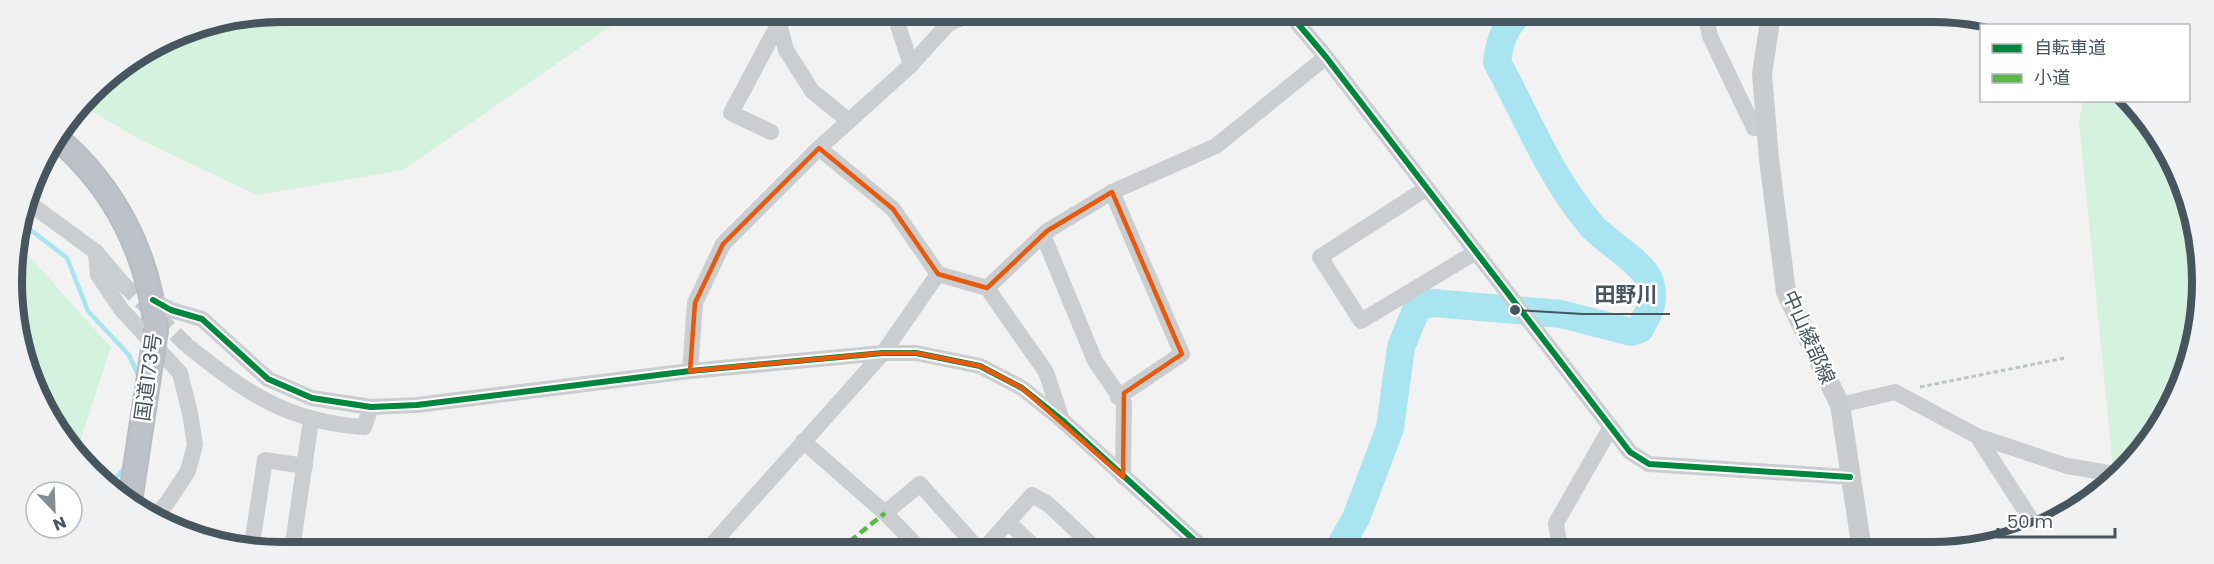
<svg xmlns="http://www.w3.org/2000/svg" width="2214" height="564" font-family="Poppins,'Noto Sans JP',sans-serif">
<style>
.green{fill:#d5f2df}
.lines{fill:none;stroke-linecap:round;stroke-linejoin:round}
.stream{stroke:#a8e5f1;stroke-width:4.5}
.river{stroke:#a8e5f1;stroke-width:28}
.minor-tunnel{stroke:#c7cbcd;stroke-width:16;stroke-dasharray:16 8;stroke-linecap:butt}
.highway-casing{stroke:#b6bcc2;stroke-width:26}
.path{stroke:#b9c6c2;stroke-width:3;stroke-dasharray:4.5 3;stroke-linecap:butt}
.minor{stroke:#cbced0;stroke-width:16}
.major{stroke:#c8ccce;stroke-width:20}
.highway{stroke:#bcc2c7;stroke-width:22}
.highway-bridge-casing{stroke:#b6bcc2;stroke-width:26;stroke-linecap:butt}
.highway-bridge{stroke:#bcc2c7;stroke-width:22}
.quiet{stroke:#58b947;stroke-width:4.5;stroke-dasharray:9 4.5;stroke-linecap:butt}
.cycleway-casing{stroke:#fff;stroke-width:10}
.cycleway{stroke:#00873e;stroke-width:6}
.marked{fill:none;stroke:#e8590c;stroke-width:4.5;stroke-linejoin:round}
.labels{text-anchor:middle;stroke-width:5;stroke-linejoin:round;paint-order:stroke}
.street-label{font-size:20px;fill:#47555f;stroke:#fff}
.rim{fill:none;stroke:#47555f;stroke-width:8}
.leader{fill:none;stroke:#47555f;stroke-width:2}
.callout-dot{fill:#47555f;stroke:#fff;stroke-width:2}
.callout-label{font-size:21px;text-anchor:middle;font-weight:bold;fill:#47555f;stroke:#fff;stroke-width:5;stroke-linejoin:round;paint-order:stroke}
</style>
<rect width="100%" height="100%" fill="#f2f2f2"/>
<g class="green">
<polygon points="282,12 626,12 617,22 403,170 257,195 139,139 83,106 104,79 179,32"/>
<polygon points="2083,101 2127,101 2146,118 2193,212 2200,318 2174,402 2123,473 2114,479 2079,122"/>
<polygon points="18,244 111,347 76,454 68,447 26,368 13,264"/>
</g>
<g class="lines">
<g class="stream">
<polyline points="23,224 67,258 88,311 129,355 140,379"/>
<polyline points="111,484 126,466"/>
</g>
<path class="river" d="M1338,550L1356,518L1390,428L1401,347L1418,305L1433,303L1561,314L1631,332L1640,329C1649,312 1656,301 1650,282C1644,262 1605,242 1591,225C1550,177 1527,117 1497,62C1499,44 1504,26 1519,14"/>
<polyline class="minor-tunnel" points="123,284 189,347"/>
<g class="highway-casing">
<path id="highway" d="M58,139C115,188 149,255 156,330"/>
</g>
<polyline class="path" points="1920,387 2065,358"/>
<g class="minor">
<polyline points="894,13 911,65"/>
<polyline points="1289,13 1326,57 1630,452 1649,464 1850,477"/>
<polyline points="1705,14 1710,36 1754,128 1766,126"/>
<polyline points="771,132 731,113 779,23 786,50 812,91 849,121"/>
<polyline points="819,148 893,209 938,274 987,288 1046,372 1062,420"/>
<polyline points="1427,188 1320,257 1361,321 1476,252"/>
<polyline points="1112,192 1182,354 1118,397"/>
<polyline points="29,203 96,252 123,284"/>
<polyline points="1043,235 1095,361 1124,403 1123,477"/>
<polyline points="96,252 98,275 121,309 180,373 190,413 195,445 188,471 167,503 153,518"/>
<polyline points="987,288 1047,231 1112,192 1216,146 1326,57"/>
<polyline points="153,300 171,310 202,319 268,379 312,398 371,407 417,405 690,371 883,353 916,353 980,366 1022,388 1062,420 1205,550"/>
<path d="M189,347C247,393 287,422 364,427L371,407"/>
<polyline points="690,371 695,303 723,244 819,148 911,65 948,24 974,13"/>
<polyline points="1840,405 1895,392 1977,436 2067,466 2121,475"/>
<polyline points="1977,436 2037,529"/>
<polyline points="803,441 885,513 921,550"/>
<polyline points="885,513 920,484 979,550"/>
<polyline points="1008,522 1038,550"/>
<polyline points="251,550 265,460 305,466"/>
<polyline points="292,550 311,420"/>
<polyline points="707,550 883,353 938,274"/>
<polyline points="983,550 1032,495 1048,504 1097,550"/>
<polyline points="1560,550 1556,523 1611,427"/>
</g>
<polyline class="major" points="1771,14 1762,74 1769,159 1786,292 1840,405 1862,550"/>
<use href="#highway" class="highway"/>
<g class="highway-bridge-casing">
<polyline id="highway-bridge" points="130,501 156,330"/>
</g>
<use href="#highway-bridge" class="highway-bridge"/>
<polyline class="quiet" points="839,550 885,513"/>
<g class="cycleway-casing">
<g id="cycleway">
<polyline points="1289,13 1326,57 1630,452 1649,464 1850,477"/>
<polyline points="153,300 171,310 202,319 268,379 312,398 371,407 417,405 690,371 883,353 916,353 980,366 1022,388 1062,420 1205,550"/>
</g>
</g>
<use href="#cycleway" class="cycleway"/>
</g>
<path class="marked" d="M819,148L893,209L938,274L987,288L1047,231L1112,192L1182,354L1124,393L1123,477L1022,388L980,366L916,353H883L690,371L695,303L723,244Z"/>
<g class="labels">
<g class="street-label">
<text transform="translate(1809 337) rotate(66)" y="7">中山綾部線</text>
<text transform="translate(148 377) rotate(-82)" y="7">国道173号</text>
</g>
</g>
<path d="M0 0H2214V564H0ZM282 22H1932A260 260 0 0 1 2192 282V282A260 260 0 0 1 1932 542H282A260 260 0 0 1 22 282V282A260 260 0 0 1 282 22Z" fill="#f0f1f2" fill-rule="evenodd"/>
<path class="rim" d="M282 22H1932A260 260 0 0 1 2192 282V282A260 260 0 0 1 1932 542H282A260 260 0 0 1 22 282V282A260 260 0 0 1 282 22Z"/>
<path class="leader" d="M1515 310L1583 314H1670"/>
<circle class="callout-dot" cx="1515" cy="310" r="6"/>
<g class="callout-label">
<text x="1626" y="302">田野川</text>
</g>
<rect x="1980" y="24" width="210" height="78" fill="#ffffff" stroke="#b5bbbf" stroke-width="1.5"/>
<rect x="1992" y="44" width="30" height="9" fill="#00873e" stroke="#b5bbbf" stroke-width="1.5"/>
<text x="2034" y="54" font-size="18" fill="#47555f">自転車道</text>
<rect x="1992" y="74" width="30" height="9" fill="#58b947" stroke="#b5bbbf" stroke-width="1.5"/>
<text x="2034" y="84" font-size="18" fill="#47555f">小道</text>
<g transform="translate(54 510) rotate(157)"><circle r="28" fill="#ffffff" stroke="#b5bbbf" stroke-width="1.5"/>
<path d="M0-4.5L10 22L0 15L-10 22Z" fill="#838c92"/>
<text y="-9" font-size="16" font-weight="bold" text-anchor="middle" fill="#47555f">N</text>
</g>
<path d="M1998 528v9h117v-9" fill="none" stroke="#47555f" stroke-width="3"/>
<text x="2007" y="528" font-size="18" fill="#47555f" stroke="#ffffff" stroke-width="4.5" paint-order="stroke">50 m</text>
</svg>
